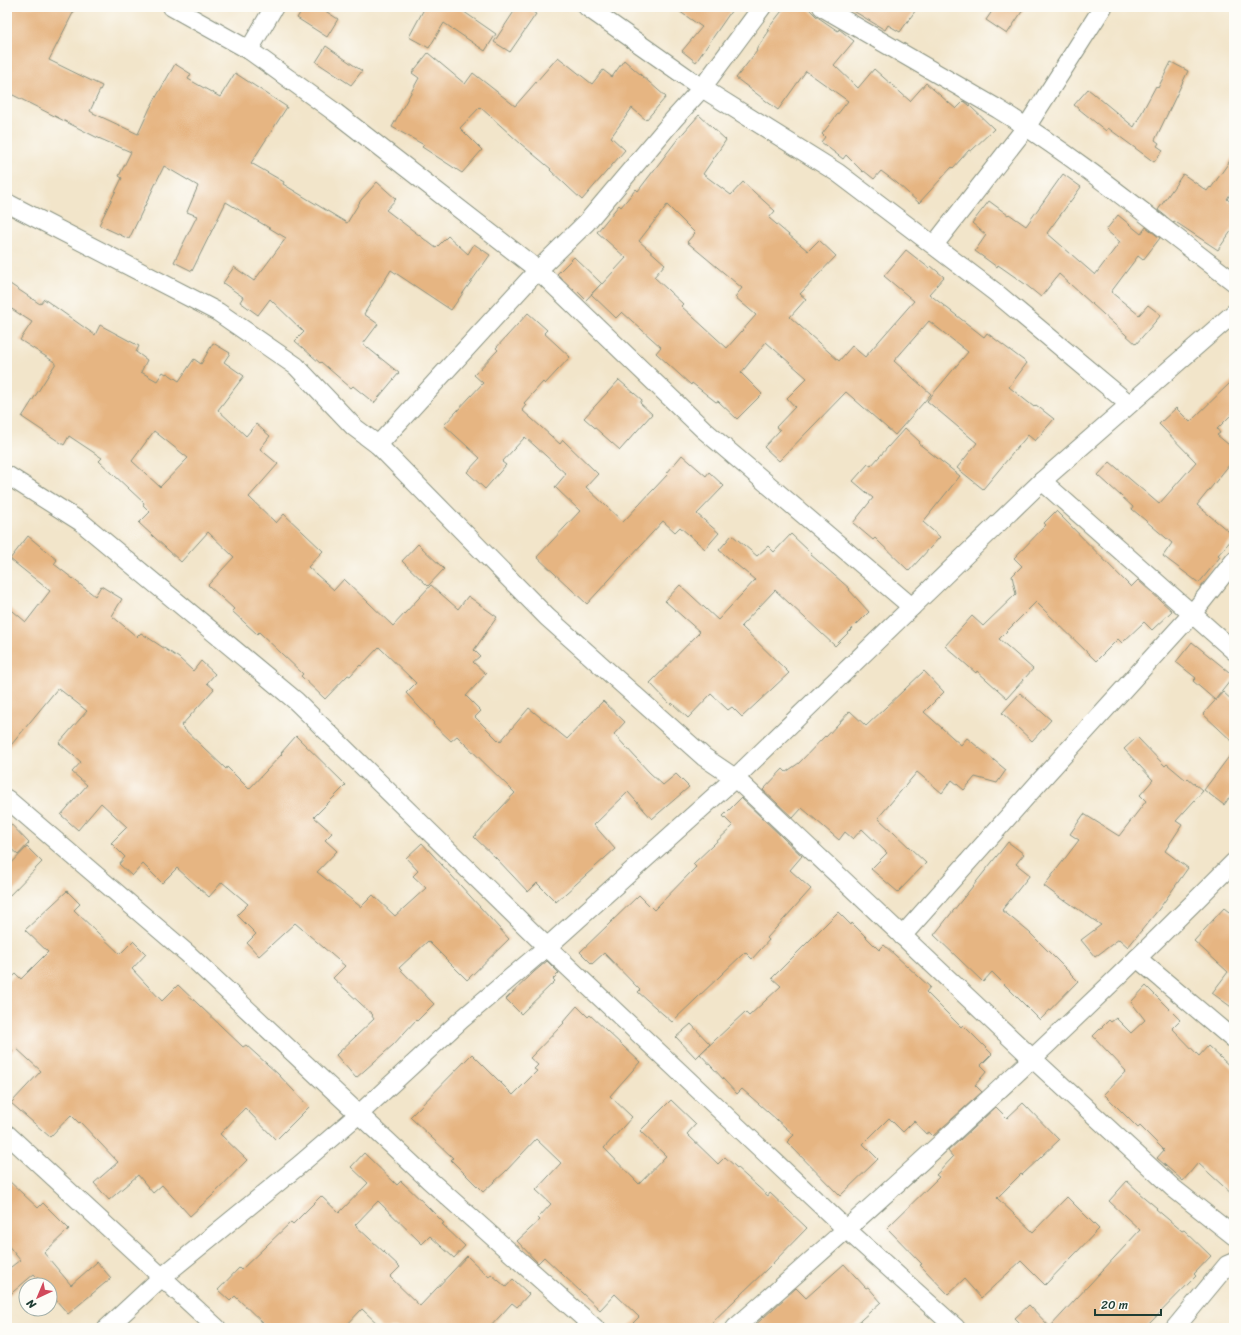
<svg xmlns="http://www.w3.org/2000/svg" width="1241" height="1335" font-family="Sriracha,sans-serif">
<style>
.building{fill:#e6b582;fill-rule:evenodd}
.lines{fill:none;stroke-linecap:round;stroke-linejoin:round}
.street-casing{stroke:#88917f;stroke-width:20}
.street{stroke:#fff;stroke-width:18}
</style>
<rect width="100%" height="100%" fill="#fdfcf7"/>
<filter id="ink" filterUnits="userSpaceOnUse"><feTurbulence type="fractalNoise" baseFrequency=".025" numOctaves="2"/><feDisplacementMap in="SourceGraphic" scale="8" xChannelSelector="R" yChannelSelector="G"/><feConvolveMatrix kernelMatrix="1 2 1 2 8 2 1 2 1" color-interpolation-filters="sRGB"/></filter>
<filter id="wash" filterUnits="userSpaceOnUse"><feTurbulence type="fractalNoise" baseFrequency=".012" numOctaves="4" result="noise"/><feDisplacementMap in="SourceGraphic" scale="16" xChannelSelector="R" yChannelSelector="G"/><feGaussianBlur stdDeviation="0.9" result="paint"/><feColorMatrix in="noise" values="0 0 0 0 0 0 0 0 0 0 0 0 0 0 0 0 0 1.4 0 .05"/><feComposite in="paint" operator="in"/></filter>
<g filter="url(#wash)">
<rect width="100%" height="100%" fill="#f2e5ca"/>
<g id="blocks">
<g class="building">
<polygon points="7,7 76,7 49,60 102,86 90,111 93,113 138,134 150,108 175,64 191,74 188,79 220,97 235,73 287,107 251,163 284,182 283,184 347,223 361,200 377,182 396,199 386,210 436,248 448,236 468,254 474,244 490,255 451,310 391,270 364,314 378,324 363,344 399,373 374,403 353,386 351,388 321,362 320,363 295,341 304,332 270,299 258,315 240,302 243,297 223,283 234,267 254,281 286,238 226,202 192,271 174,262 197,216 187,212 198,186 164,166 129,239 99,225 122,178 119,176 131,152 96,137 7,92"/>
<polygon points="304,7 319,7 338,19 327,37 297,18"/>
<polygon points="421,7 457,7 496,34 485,51 444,23 429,48 409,37 424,9"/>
<polygon points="517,7 525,7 536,14 510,52 494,42"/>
<polygon points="673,7 734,7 696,62 682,51 702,27"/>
<polygon points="785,7 807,7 816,16 838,31 839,29 854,41 834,65 858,88 874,69 910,101 926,83 956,109 964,101 969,105 994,129 971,151 969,150 953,168 952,167 919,203 897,183 881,171 874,179 864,171 863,172 846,155 843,159 821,142 825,137 822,134 848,101 806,71 778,110 736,78 757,51 756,50 769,31 767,30"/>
<polygon points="847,7 918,7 900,32 888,25 885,30"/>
<polygon points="995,7 1025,7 1007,34 986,20"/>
<polygon points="326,46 362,71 351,85 316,62"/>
<polygon points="428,53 465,84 473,73 515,106 558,57 592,84 603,70 612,77 624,60 666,97 646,120 632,108 611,137 625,150 582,200 550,170 551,169 521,144 480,107 460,128 482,150 462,173 422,147 424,145 392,127 419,78 412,73"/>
<polygon points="1171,62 1188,71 1155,140 1159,143 1157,146 1163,150 1154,162 1108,128 1106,131 1074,105 1088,89 1134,127 1156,86 1158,88"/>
<path d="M699,115L726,140L703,174L731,195L743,182L775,211L769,218L808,251L819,240L836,256L800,294L806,299L790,317L839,361L852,346L865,357L914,301L884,276L906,250L929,268L931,266L944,277L929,294L984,337L987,333L1027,363L1009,387L1034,407L1036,405L1054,419L1035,441L1028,435L983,489L957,468L977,443L927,401L968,352L929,321L894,361L931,394L895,435L846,392L779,461L764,447L780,430L776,427L795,407L787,398L807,378L766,342L741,373L762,394L737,419L718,401L716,402L692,383L691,385L656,353L661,347L622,312L616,318L591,294L601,284L586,300L575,289L574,290L557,274L574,257L602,284L626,258L597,232L619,205L621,207L636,189L638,191L677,140ZM667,205L695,233L687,242L742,288L735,297L756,315L727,348L681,306L683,304L654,277L665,264L639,241Z"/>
<polygon points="1234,155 1234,188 1227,199 1234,205 1234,227 1218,250 1174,221 1173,222 1158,210 1183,174 1207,191 1210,187 1211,188"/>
<polygon points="1063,174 1081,187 1047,233 1095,275 1120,242 1106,230 1118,215 1141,234 1146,227 1160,238 1143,260 1138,256 1111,292 1139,315 1148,305 1161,315 1136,344 1059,274 1041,297 1025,284 998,265 997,267 975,251 986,235 972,223 989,201 1008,215 1009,214 1026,226"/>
<path d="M7,282L40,304L44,299L95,335L100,325L139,346L136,352L147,360L141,372L157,381L163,372L166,374L167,373L179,381L194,359L201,364L213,343L230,353L224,362L244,376L218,410L246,436L256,424L270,436L260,449L278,464L249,497L276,523L284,514L323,551L308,567L334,590L344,579L393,626L431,585L458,609L468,596L497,617L474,650L480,656L473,662L486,674L466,696L481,711L475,717L500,742L529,708L567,739L603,701L625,722L614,734L649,772L663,785L676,774L689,787L652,819L628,792L594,825L615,849L556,902L537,883L528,892L497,859L474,837L515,793L457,736L451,741L433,724L434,723L406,693L416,683L379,647L361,666L360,665L350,676L348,675L325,699L301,676L303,674L259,632L257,634L232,611L234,609L208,585L234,557L208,532L181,562L139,523L150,512L143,505L144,503L99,461L102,458L69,436L64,445L22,417L56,363L20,340L32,322L7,306ZM154,431L188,458L160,487L132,461Z"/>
<polygon points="528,313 547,330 544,333 570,357 545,384 543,382 524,403 526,405 522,410 560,444 563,440 598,474 586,487 623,522 668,474 667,473 682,455 706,476 709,472 724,486 697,514 719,533 705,549 680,527 675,532 663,521 587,604 537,557 580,511 555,487 566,474 525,437 502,462 506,465 485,489 467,472 480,458 444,425 483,383 474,375 498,350 496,348"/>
<polygon points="1234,379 1234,412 1217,429 1220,433 1217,435 1234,449 1234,459 1197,505 1234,536 1234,537 1218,555 1220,557 1199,583 1163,556 1172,543 1132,509 1133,507 1098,475 1110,462 1159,504 1196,462 1159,424 1176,408 1190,422"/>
<polygon points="619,380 642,400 640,403 652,414 620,450 584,418"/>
<polygon points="905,428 920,442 918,443 960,476 923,522 940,537 909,571 875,538 873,540 853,523 873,498 853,481 868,464 871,466"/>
<polygon points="1056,511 1131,587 1138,580 1172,611 1152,630 1144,622 1122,643 1118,639 1096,661 1036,602 999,639 1033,669 1007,698 977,671 976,673 945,646 972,616 983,626 1016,594 1012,576 1022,566 1014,558 1046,525 1044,523"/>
<polygon points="791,534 811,553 810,554 850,589 849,590 869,612 835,646 775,590 741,626 789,673 742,717 732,707 728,710 711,694 688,718 672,703 671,705 650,683 700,632 665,601 680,585 718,620 755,580 719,550 732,535 757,556 768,546 774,552"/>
<polygon points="28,536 57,560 54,564 95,596 101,586 122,599 112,616 137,637 141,633 179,658 193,671 201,661 215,674 207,683 214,689 181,726 226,769 227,767 249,789 282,754 281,753 296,736 346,785 314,817 332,833 325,840 337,851 317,872 361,907 373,895 395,916 426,888 413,876 418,871 406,858 422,843 509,939 467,980 428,941 399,968 434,1004 417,1021 416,1020 393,1045 356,1078 336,1055 374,1019 372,1016 373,1015 333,978 345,966 295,923 259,956 247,943 256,934 237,915 248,904 222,882 209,897 177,868 162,883 143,864 132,876 119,864 125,857 111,843 127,827 101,803 78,830 61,815 87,785 72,772 81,762 59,743 87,711 58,688 7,750 7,606 26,622 50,591 10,559"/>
<polygon points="418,544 444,569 428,586 402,561"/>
<polygon points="1192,642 1234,676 1215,700 1193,681 1196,678 1176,662"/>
<polygon points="924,671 944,692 924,712 961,745 967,738 1006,770 997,783 975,777 964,790 952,780 942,793 917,772 878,818 926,863 898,892 871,869 887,853 862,829 853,839 845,832 839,840 802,808 793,818 763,790 783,769 786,772 799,763 825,736 826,737 850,711 866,726"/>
<polygon points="1223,692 1234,702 1234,743 1203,714"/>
<polygon points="1020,693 1051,720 1032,741 1002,713"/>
<polygon points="1137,737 1165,766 1167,764 1186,780 1188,778 1203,791 1176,821 1182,825 1165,851 1188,868 1159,909 1128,947 1119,939 1095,957 1081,940 1101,925 1065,900 1064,901 1044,886 1079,840 1070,834 1084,814 1119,836 1146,801 1140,795 1153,780 1124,749"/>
<polygon points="1234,750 1234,791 1224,805 1204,790"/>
<polygon points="741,798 802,856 790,870 811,889 767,938 769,940 752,959 745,952 672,1022 638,992 640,990 604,953 592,964 580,952 639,895 654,910 696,867 693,864 733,826 723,816"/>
<polygon points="7,820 29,843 18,855 7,845"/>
<polygon points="1008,842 1024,854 1016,864 1030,875 1002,910 1030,933 1078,981 1040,1020 992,972 983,982 934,935"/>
<polygon points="27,847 42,862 7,898 7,868"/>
<polygon points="67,891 80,904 74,910 120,954 133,941 146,954 132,969 162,1001 178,985 243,1047 246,1045 278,1074 309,1107 276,1140 245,1108 220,1134 247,1160 212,1196 190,1216 162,1185 153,1193 138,1175 109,1200 94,1183 118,1162 80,1122 79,1123 71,1115 50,1137 11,1103 41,1071 16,1048 7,1057 7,982 16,974 21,979 48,952 25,930"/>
<polygon points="1224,908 1234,916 1234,1009 1212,993 1228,972 1194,941"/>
<polygon points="838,912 851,925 852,923 879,950 884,945 930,987 926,992 961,1027 963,1025 992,1054 981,1065 987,1071 975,1085 982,1092 933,1136 929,1132 926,1134 914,1121 903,1132 889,1118 863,1144 878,1159 840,1196 787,1142 794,1135 742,1089 737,1094 700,1054 745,1012 749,1016 781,986 772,978"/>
<polygon points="547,961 559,973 553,979 555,981 521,1014 506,999 534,972"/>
<polygon points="1146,986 1180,1020 1172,1028 1199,1056 1208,1046 1234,1070 1234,1196 1198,1163 1183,1181 1157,1158 1164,1150 1140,1126 1138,1128 1104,1094 1126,1071 1093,1036 1109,1020 1111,1022 1116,1018 1131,1033 1145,1020 1131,1002"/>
<polygon points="577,1006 588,1017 590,1015 640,1062 610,1096 632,1117 604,1148 639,1184 666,1156 640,1131 671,1100 696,1124 687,1134 718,1164 725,1157 768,1196 770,1193 807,1228 769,1267 706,1328 628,1328 639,1317 615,1294 600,1310 544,1257 538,1263 517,1241 540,1220 538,1218 551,1204 536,1190 561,1163 536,1139 505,1172 483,1192 451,1160 453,1158 410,1117 472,1054 513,1095 537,1071 534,1069 538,1065 530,1058 564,1023 563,1022"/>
<polygon points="691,1024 710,1044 696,1058 676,1037"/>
<polygon points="1023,1103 1059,1140 1022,1175 1021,1174 997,1198 1033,1232 1067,1197 1099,1229 1045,1285 1021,1261 981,1298 964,1279 948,1294 920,1265 922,1264 887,1228 939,1177 936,1175 953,1157 948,1151 996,1107 1007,1118"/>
<polygon points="364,1153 397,1185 401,1181 425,1204 444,1223 442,1224 465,1246 454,1258 430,1236 422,1244 378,1201 355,1225 400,1267 390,1277 420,1306 467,1256 489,1277 491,1274 506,1287 513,1279 529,1294 517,1307 512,1303 489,1328 382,1328 362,1309 344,1328 268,1328 235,1296 230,1301 218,1290 239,1268 241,1270 291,1222 293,1224 321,1196 339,1213 368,1183 351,1167"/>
<polygon points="7,1179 38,1208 43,1203 69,1229 44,1253 71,1285 97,1262 111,1278 68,1314 50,1293 50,1285 44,1285 34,1274 7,1297 7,1270 20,1260 7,1244"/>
<polygon points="1127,1181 1139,1192 1139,1193 1157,1208 1156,1209 1182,1231 1184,1230 1211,1256 1194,1274 1196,1276 1145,1328 1025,1328 1015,1318 1029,1305 1050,1327 1140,1230 1109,1201"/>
<polygon points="844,1264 866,1288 868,1287 881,1302 852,1328 752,1328 796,1288 806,1298"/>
</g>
</g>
</g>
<g filter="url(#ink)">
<use href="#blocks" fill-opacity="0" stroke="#88917f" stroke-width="1"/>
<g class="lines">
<g class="street-casing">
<g id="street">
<polyline points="172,7 249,50 336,113 538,270 704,430 912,607"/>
<polyline points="587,7 702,88 838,173 995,292 1129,404"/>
<path d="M822,7L998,109C1081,160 1156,223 1234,282"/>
<polyline points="249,50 274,7"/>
<polyline points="7,203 218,312 296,366 354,427 378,445 547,617 704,757 735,778 1033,1059 1173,1188 1234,1236"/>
<polyline points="934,245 1027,126 1103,7"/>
<polyline points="378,445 538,270 587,222 674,119 702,88 762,7"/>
<polyline points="7,475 81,522 296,701 547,947 846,1229 956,1328"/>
<polyline points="1042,481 1234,651"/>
<polyline points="7,799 188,954 428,1179 595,1328"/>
<polyline points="902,936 1041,780 1192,614 1234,561"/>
<polyline points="1137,958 1234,1040"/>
<polyline points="7,1134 217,1328"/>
<polyline points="107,1328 162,1277 297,1167 359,1114 461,1020 547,947 735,778 1042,481 1234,313"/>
<path d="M735,1328C906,1178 1074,1024 1234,862"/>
<polyline points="1175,1328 1227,1265 1234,1262"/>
</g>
</g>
<use href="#street" class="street"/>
</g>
</g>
<rect width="1241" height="1335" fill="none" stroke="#fdfcf7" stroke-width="24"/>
<g transform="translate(38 1297) rotate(224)"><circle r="19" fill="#fdfcf7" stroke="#a4b0a9"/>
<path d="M0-3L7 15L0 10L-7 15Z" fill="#d1495b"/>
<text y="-6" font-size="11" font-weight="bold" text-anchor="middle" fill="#1f3d34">N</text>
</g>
<path d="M1095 1309v6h66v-6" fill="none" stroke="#1f3d34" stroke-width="2"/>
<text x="1101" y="1309" font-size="12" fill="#1f3d34" stroke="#fdfcf7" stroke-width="3" paint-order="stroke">20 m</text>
</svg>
